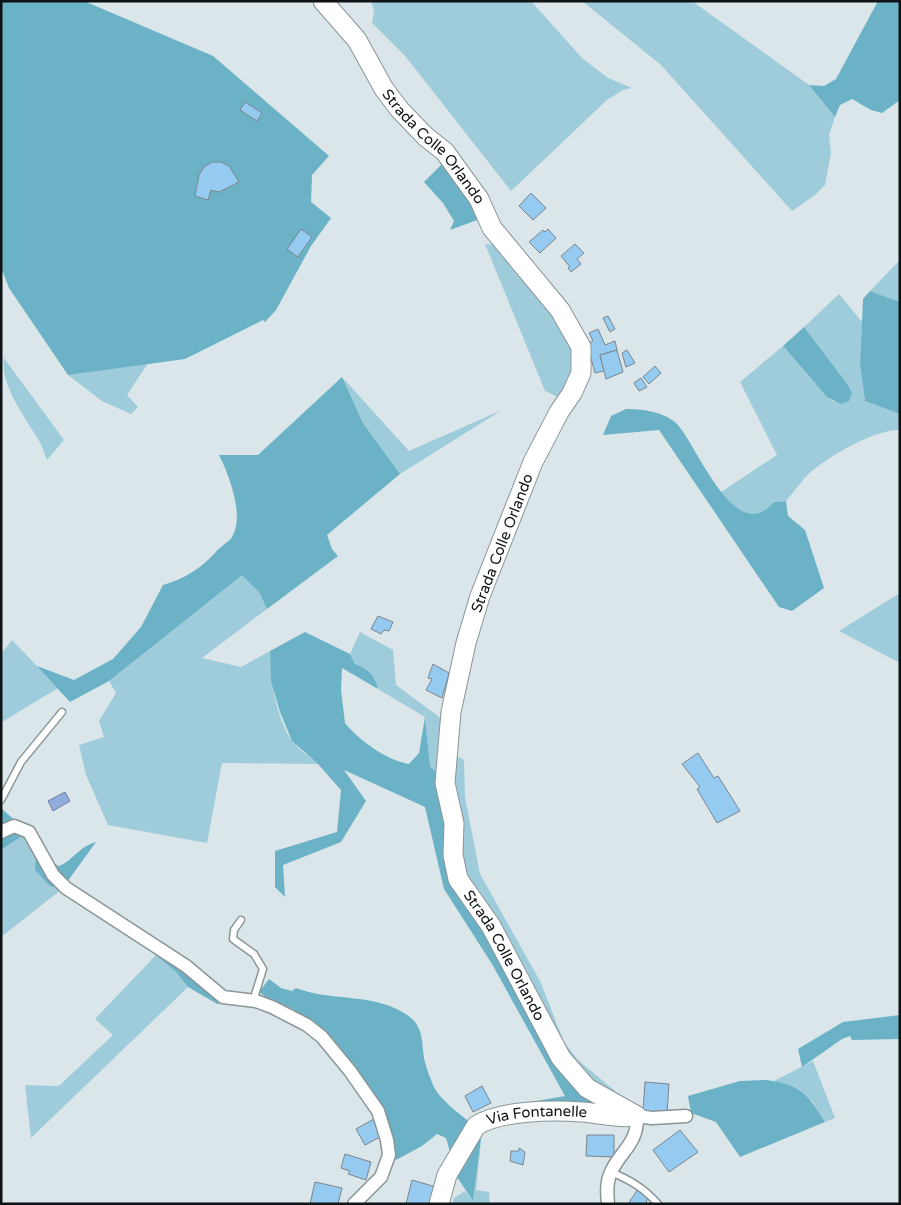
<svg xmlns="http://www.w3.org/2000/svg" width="901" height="1205" font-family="'Varela Round',sans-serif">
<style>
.green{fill:#9fccda}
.forest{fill:#6bb2c6}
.water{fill:#92addd;stroke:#6b7fa1}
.building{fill:#96cbf1;stroke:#7c848b}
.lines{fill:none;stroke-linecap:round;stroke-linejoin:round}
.lane-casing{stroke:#8a9598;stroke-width:9}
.street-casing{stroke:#8a9598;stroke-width:15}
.secondary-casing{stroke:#8a9598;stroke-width:21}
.lane{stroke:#fff;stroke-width:6}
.street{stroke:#fff;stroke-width:12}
.secondary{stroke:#fff;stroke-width:19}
.labels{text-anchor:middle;stroke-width:4;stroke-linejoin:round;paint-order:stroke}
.street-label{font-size:15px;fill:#0f1315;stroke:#fff}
</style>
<rect width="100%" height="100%" fill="#dae6e9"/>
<g class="green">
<polygon points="371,1 531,1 582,58 608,78 632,88 623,90 607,100 511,191 406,57 372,23 374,11"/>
<polygon points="582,1 692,1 809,85 835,117 829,135 831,153 825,185 815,195 792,211 661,65"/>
<polygon points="485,244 497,245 566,332 575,356 574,376 560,398 545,391"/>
<polygon points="900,260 900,302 870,291"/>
<path d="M839,294L862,322L860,365L865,401L900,414V430C876,429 831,455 812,471C802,479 794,492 786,501L774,502C756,524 735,511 721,492L777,455L740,382L783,346L811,379L834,402L821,352L804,327Z"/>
<path d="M4,358L64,440L47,460C44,453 42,445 38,439C25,417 0,385 4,358Z"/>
<polygon points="148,363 127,395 138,407 131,414 102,401 68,375"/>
<polygon points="342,377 409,451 502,410 400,474 363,423"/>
<path d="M242,574L259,592L267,609L202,658L241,667L270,651C271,681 275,715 292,741C298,749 310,757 318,764L222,763L207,843L108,825L86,775L79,745L104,737L99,721L116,693L109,681Z"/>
<polygon points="900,593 900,663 839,631"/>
<polygon points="360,632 393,650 396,685 446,722 441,777 430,766 425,717 378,689 375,678 355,664 350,654"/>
<polygon points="12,640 58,688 2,722 1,654"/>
<polygon points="449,752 464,760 465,797 480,874 540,981 564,1042 578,1060 615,1091 616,1096 578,1073 467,876 461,862"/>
<polygon points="28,832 62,889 1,937 1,850"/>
<polygon points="156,955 176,972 188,987 31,1138 25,1085 59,1086 113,1035 95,1019"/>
<polygon points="813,1061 835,1118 825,1122 812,1101 774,1081"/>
<polygon points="482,1131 476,1190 489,1192 490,1204 452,1204 454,1198 465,1191 473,1201"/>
</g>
<g class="forest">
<polygon points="1,1 84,1 213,56 329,156 312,175 311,202 331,218 311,246 276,310 265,322 263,320 185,359 68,375 9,288 1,267"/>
<polygon points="878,1 900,1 900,100 882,113 871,110 852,99 840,105 835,117 809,85 824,86 836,79"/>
<polygon points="446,160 480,219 450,230 454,221 443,203 424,182"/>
<polygon points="870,291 900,302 900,414 865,401 860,365 863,299"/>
<polygon points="804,327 847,384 852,393 849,401 841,404 827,397 783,346"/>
<path d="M342,377L363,423L400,474L327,535L332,549L338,556L267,609L259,592L242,575L109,681L70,702L37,666L74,680L113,659L141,627L163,585C184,579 200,569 215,553C219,547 228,543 232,537C245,516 229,475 219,455H258Z"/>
<path d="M626,409C643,409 665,412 677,424C697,445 735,548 774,502L786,501L788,516L805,530L824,588L792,611L779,607L659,430L603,435L611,416Z"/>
<path d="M305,632L350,654L355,664C368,670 375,674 378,689L342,668L341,690L345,723C360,741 386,760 409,764L419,753L425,717L430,766L441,777L451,856L597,1105L503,1107L565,1096L492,964L444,889L425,807L344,770L366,801L341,842L283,865L285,897L275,887V851L337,832L341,790L318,764L292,741L280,712L271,681L270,651Z"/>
<polygon points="1,808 28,832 1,850"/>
<path d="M96,842L62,889L50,886L35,870L36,851L44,867L55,864L59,866C74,860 78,847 96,842Z"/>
<polygon points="112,923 168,957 215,996 219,1005 188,987 176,972 156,955"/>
<path d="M269,979L281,988L292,991L296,988C331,1002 378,992 410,1017C425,1029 421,1046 425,1062C427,1070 431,1080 434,1087C441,1102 469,1121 482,1131L473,1201L457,1177L446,1138L437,1134L422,1146L396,1160L378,1104L319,1027L291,1008L267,998L259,992Z"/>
<polygon points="900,1015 900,1039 852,1040 850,1036 842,1039 802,1067 798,1049 843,1022"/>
<path d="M767,1080C800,1085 808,1094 825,1122L740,1157L716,1122L691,1113L688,1096L740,1081Z"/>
</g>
<polygon class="water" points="65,792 70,801 53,811 48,801"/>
<g class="building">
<polygon points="245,102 262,113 257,121 240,110"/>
<polygon points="212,162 221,162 229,166 239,182 219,192 211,190 208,200 195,196 199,175 204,167"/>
<polygon points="531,193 546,208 533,220 519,206"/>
<polygon points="301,229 312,237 298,257 287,249"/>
<polygon points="548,229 556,238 540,253 529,242 543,230 545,232"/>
<polygon points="575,244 584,253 577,259 581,264 571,272 568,268 570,267 561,256"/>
<polygon points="608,316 615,329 610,332 603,318"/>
<polygon points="598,329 605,345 615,341 617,350 600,355 604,371 595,373 587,344 593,341 589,333"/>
<polygon points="617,350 623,372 606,379 600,355"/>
<polygon points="627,350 635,363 626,367 622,353"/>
<polygon points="655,366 661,373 649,384 643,377"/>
<polygon points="641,378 647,387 639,391 634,383"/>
<polygon points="378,616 393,622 389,631 384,630 381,634 371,629"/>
<polygon points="433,664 449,673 442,698 426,690 432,679 428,678"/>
<polygon points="698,753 714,778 718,776 740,811 717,823 697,789 700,787 682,764"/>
<polygon points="645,1082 669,1084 667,1113 643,1111"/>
<polygon points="482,1086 491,1103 473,1112 465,1096"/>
<polygon points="374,1119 382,1136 365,1145 356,1129"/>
<polygon points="680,1130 698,1152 669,1172 653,1150"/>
<polygon points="587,1135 614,1135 614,1157 586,1156"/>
<polygon points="519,1148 525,1152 523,1165 510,1161 511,1151 519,1151"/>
<polygon points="345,1154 371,1162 366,1180 348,1174 350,1171 341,1168"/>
<polygon points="412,1180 436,1187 432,1204 406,1204"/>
<polygon points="315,1182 342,1188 338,1204 310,1204"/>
<polygon points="638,1189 649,1197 646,1202 648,1204 628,1204"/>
</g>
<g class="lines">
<g class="lane-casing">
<g id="lane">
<polyline points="1,800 21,762 62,712"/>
<polyline points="241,920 234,930 233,939 254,954 263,969 253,1001"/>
<path d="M611,1172C630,1180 644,1188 658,1204"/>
</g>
</g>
<g class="street-casing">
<g id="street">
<polyline points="1,832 14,826 29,832 53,875 66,888 186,966 223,997 256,1001 272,1007 307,1025 322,1037 350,1071 378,1111 387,1140 389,1155 381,1177 354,1204"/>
<path d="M608,1204C607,1194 606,1182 611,1172C621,1150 638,1144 637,1116L652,1118L686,1116"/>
</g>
</g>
<g class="secondary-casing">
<g id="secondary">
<path id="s1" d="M323,1L357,40L384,89L400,110L425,136L445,152L479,199L492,228L560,310L581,347V373L572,393L559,412L533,462L480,596L466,643L451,712L445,783L454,823L453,855L458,879L491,926L561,1058L587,1088L637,1116"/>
<path id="s2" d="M439,1204L447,1175L476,1126C500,1110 553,1110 582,1112C600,1113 617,1119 635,1116"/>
</g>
</g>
<use href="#lane" class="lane"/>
<use href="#street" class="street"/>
<use href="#secondary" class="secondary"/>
</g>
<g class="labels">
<g class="street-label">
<text dy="5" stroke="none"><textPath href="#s1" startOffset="184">Strada Colle Orlando</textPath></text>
<text transform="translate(502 543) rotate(-69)" y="5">Strada Colle Orlando</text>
<text dy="5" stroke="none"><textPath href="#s1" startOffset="1084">Strada Colle Orlando</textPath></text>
<text dy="5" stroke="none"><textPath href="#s2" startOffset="150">Via Fontanelle</textPath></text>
</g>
</g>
<rect width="901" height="1205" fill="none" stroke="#0f1315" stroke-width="5"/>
</svg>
